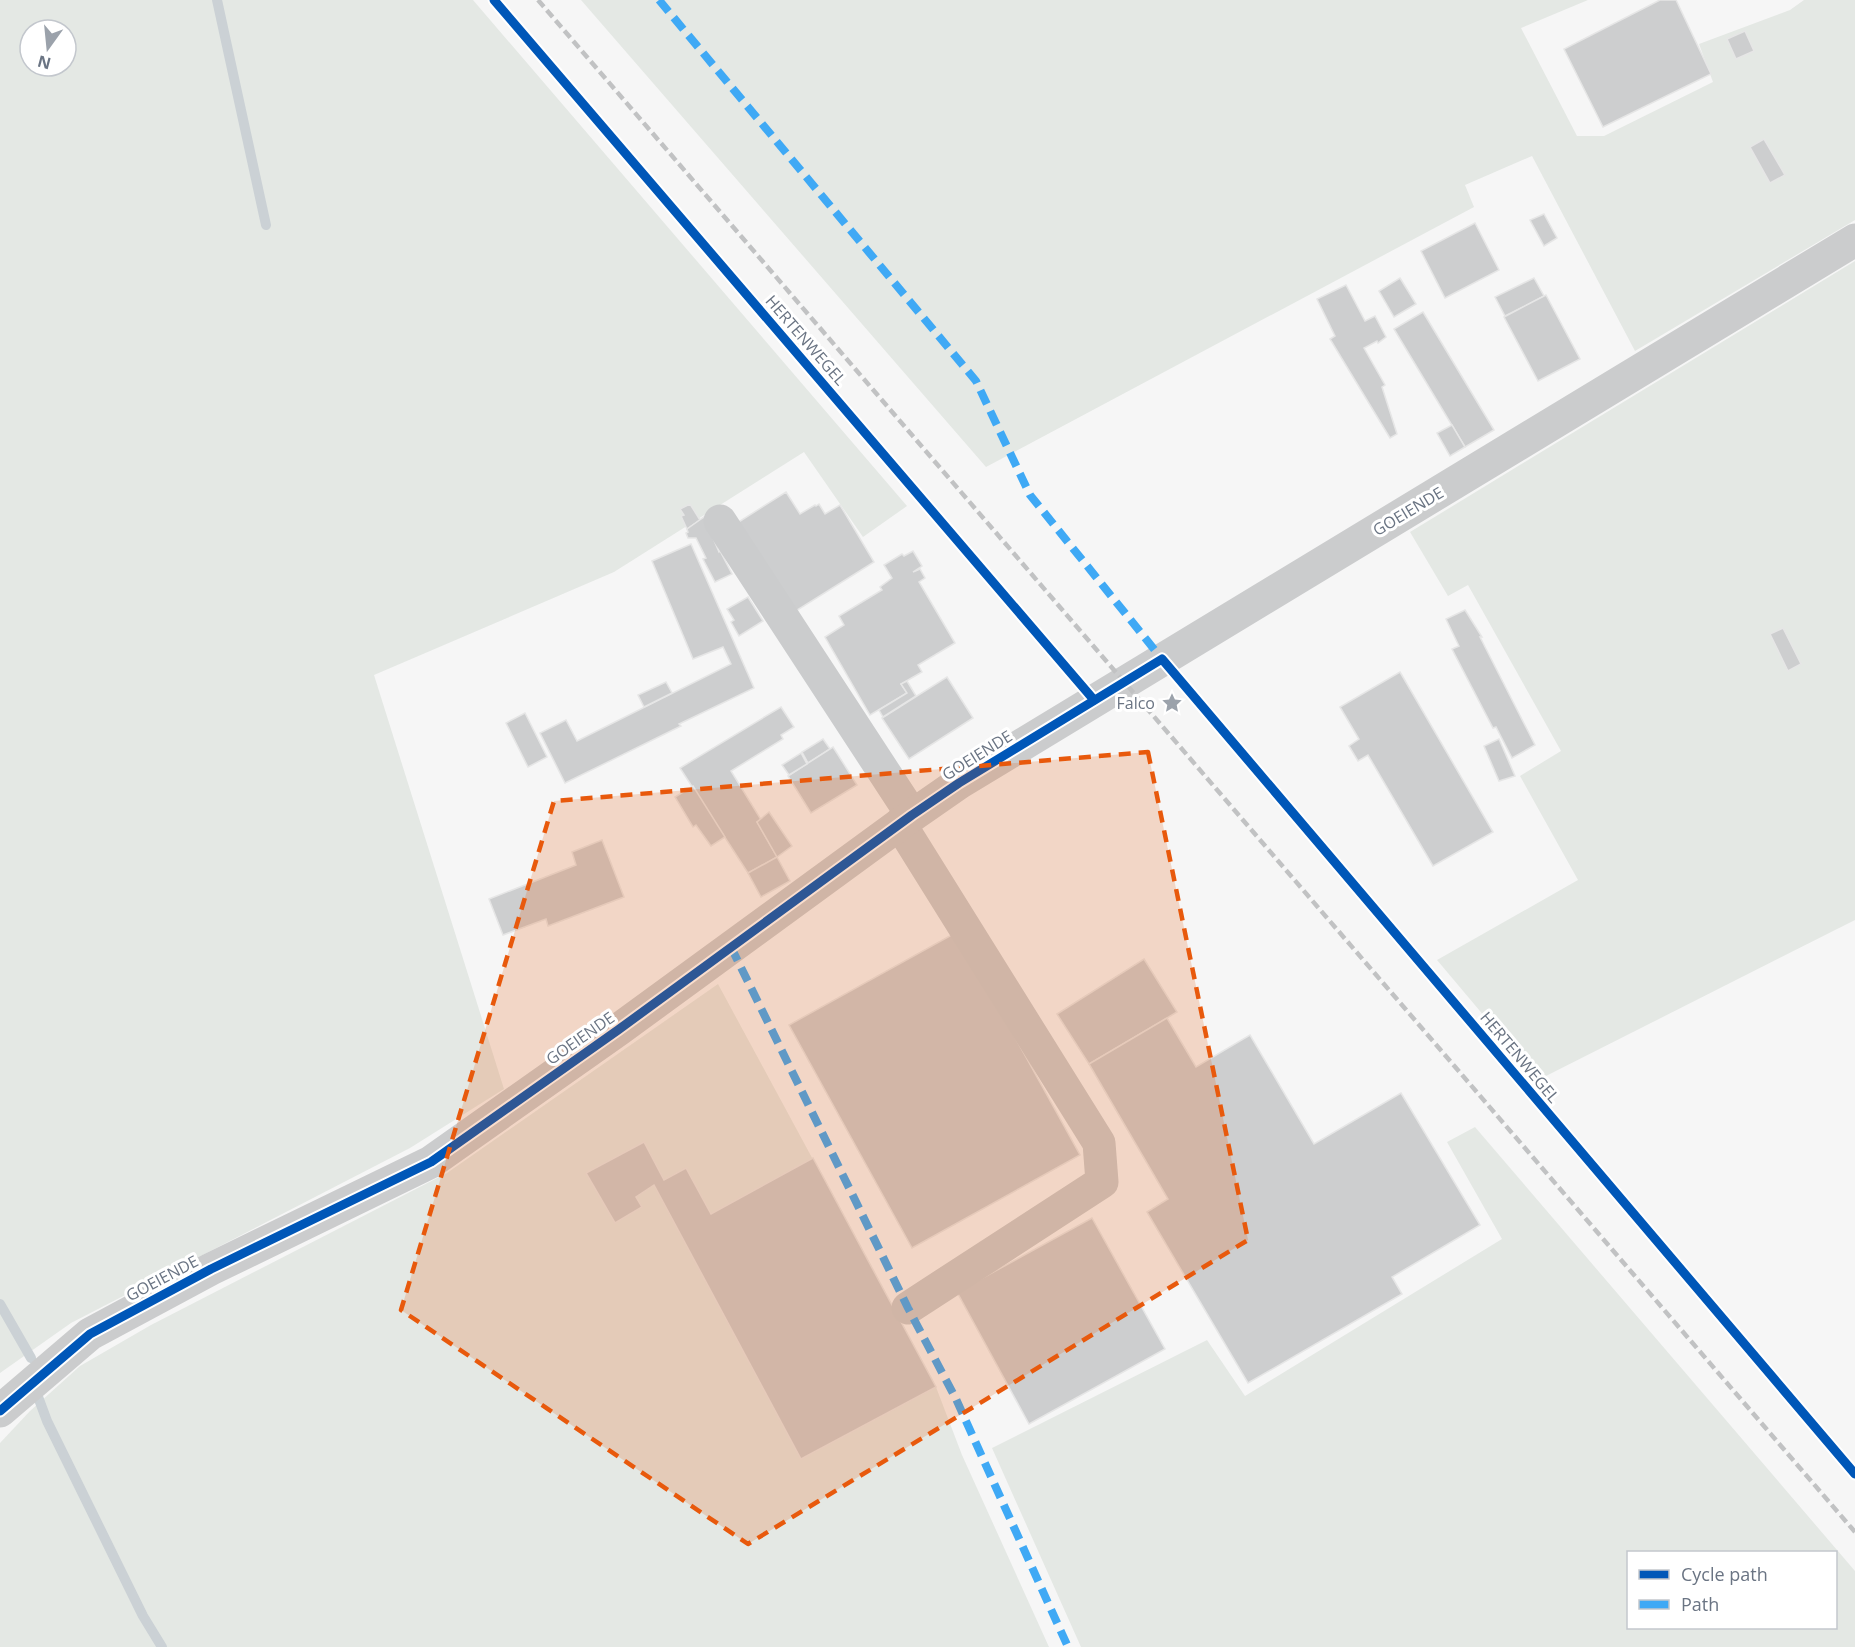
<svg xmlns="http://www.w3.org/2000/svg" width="1855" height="1647" font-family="'Open Sans',sans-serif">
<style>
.green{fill:#e4e8e4;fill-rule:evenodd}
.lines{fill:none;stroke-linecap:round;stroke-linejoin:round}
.stream{stroke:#cbd1d5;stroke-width:10}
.building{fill:#cdcecf;stroke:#e6e6e6;stroke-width:1.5}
.minor{stroke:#cbcccd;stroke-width:33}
.rail{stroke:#c1c2c3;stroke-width:4.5;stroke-dasharray:9 4.5;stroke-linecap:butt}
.quiet{stroke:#3fa9f5;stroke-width:8;stroke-dasharray:15 8;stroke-linecap:butt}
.cycleway-casing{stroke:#fff;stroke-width:13}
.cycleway{stroke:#0057b8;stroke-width:9}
.marked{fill:#e8590c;fill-opacity:0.2;stroke:#e8590c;stroke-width:4.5;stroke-dasharray:12 8;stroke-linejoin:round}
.labels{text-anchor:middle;stroke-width:6;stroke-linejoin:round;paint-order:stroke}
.street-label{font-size:16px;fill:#6a7483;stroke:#fff}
.poi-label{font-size:16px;fill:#6a7483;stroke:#fff;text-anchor:end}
</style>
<rect width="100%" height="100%" fill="#f6f6f6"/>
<g class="green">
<path d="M0,0H473L907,506L863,537L804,452L614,572L374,675L504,1089L410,1148L71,1323L0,1373ZM30,30H66V66H30Z"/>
<polygon points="581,0 1588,0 1521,28 1577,136 1604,136 1713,82 1699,44 1790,10 1804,0 1855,0 1855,220 1635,351 1532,156 1465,185 1474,207 986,467"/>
<polygon points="1855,261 1855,920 1538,1080 1437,960 1578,880 1520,776 1561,751 1468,585 1448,596 1410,532"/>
<polygon points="718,984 936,1387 962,1455 1049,1647 0,1647 0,1443 30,1411 80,1366 151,1325 447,1173"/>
<path d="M1475,1127L1855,1571V1647H1081L992,1448L1207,1340L1245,1396L1502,1239L1447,1142ZM1628,1552H1836V1628H1628Z"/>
</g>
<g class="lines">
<g class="stream">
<polyline points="217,0 266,225"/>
<polyline points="0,1304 31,1358"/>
<polyline points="37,1394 47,1421 143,1616 162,1647"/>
</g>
</g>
<g class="building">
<polygon points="1660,0 1676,0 1711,74 1603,127 1564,49"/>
<polygon points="1745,31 1754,51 1736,59 1727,39"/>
<polygon points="1764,139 1785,175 1770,183 1750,147"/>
<polygon points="1544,214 1557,238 1544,246 1530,220"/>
<polygon points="1475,223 1499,270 1445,298 1421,251"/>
<polygon points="1400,278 1416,304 1394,317 1379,291"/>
<polygon points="1534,278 1544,296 1505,316 1495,297"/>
<polygon points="1346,285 1365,321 1375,316 1386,337 1378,343 1377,341 1364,348 1385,385 1382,387 1397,434 1390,438 1330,339 1335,336 1317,299"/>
<polygon points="1546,295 1580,359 1538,381 1504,317"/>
<polygon points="1423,312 1494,430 1465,447 1394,329"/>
<polygon points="1452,425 1465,447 1450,456 1437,433"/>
<polygon points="786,492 800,514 815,505 816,506 819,504 825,514 840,505 874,562 791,614 737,523"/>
<polygon points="690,504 700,520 687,529 681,516 684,515 680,509"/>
<polygon points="704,517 719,552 720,551 732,574 715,582 703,559 706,558 696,538 688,538 686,533 688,532 687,529"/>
<polygon points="691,544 754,688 679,724 681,726 565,783 540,733 566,720 577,741 731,664 723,647 693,659 652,561"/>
<polygon points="913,551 922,566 913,572 920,569 925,578 919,582 955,643 918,665 922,672 901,684 907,693 870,715 825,637 844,625 839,616 882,590 880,587 892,578 884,565 902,554 904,556"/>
<polygon points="748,597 763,621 739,636 731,622 734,620 727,609"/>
<polygon points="1465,610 1482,637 1480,637 1535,745 1512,758 1496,727 1493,728 1452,649 1459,646 1446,619"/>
<polygon points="1783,628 1801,664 1788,671 1770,634"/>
<polygon points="1400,672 1493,832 1433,866 1368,755 1358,761 1349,746 1359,739 1340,707"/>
<polygon points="947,677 973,718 909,759 882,718"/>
<polygon points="907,681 916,696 883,717 879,710 907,693 901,684"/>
<polygon points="666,682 672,693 644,707 638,695"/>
<polygon points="781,707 794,727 781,735 783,739 731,771 760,818 761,820 757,822 777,857 748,873 680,768"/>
<polygon points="525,713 547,757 528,767 506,723"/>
<polygon points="823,739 830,749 808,763 802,752"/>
<polygon points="1499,739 1515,776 1499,781 1484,746"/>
<polygon points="833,747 857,785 811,813 788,776"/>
<polygon points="801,753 807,764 789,775 782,765"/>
<polygon points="693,786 725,837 711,846 696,825 693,827 675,797"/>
<polygon points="769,812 792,846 777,857 757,822"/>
<polygon points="602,840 624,897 548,926 546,919 503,935 489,899 576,865 572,852"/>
<polygon points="777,857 790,881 761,897 748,873"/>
<polygon points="957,932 1080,1155 912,1248 789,1025"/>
<polygon points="1144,959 1177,1012 1089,1064 1057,1014"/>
<polygon points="1167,1018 1196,1067 1250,1035 1314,1144 1401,1093 1480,1225 1392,1277 1402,1294 1248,1383 1147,1212 1168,1199 1089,1064"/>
<polygon points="644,1142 664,1180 686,1168 711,1214 813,1158 936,1387 801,1459 654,1185 636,1197 642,1207 615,1223 586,1173"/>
<polygon points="1092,1218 1165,1349 1029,1424 957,1292"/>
</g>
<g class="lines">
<g class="minor">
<polyline points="720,521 912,815"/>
<polyline points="900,824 1099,1143 1102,1182 908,1308"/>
<polyline points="0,1411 90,1334 211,1269 431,1162 618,1030 900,824 959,783 1855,240"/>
</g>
<polyline class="rail" points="538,0 1855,1532"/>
<g class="quiet">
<polyline points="659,0 976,381 1030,495 1162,659"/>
<polyline points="731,947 908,1308 956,1399 1068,1647"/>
</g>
<g class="cycleway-casing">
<g id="cycleway">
<polyline points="494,0 1094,700"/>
<polyline points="0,1411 90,1334 211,1269 431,1162 618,1030 912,815 959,783 1162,659 1855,1474"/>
</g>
</g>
<use href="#cycleway" class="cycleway"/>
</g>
<path class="marked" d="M1148,752L1248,1240L748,1544L401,1310L554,801Z"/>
<defs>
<g id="sight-bare" transform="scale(1.62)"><path d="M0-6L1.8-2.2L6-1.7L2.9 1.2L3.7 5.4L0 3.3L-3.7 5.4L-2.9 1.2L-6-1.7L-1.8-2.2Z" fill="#9ba2ab" stroke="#fff" stroke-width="2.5" paint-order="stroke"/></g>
</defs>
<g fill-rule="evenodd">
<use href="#sight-bare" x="1172" y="703"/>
</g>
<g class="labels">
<g class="street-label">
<text transform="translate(806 340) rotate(49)" y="6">HERTENWEGEL</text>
<text transform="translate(1408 511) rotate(-31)" y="6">GOEIENDE</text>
<text transform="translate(977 755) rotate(-32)" y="6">GOEIENDE</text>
<text transform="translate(580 1038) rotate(-35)" y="6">GOEIENDE</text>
<text transform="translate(1520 1057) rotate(50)" y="6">HERTENWEGEL</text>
<text transform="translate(162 1278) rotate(-28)" y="6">GOEIENDE</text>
</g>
<g class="poi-label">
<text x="1155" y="709">Falco</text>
</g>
</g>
<rect x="1627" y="1551" width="210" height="78" fill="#ffffff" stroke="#c3c7cd" stroke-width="1.5"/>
<rect x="1639" y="1570" width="30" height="9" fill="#0057b8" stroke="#c3c7cd" stroke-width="1.5"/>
<text x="1681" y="1581" font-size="18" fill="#6a7483">Cycle path</text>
<rect x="1639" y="1600" width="30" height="9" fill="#3fa9f5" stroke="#c3c7cd" stroke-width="1.5"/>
<text x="1681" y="1611" font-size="18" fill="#6a7483">Path</text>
<g transform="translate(48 48) rotate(195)"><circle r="28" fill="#ffffff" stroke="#c3c7cd" stroke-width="1.5"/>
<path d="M0-4.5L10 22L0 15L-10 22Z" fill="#9ba2ab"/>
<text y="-9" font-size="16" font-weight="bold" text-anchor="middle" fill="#6a7483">N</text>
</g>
</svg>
